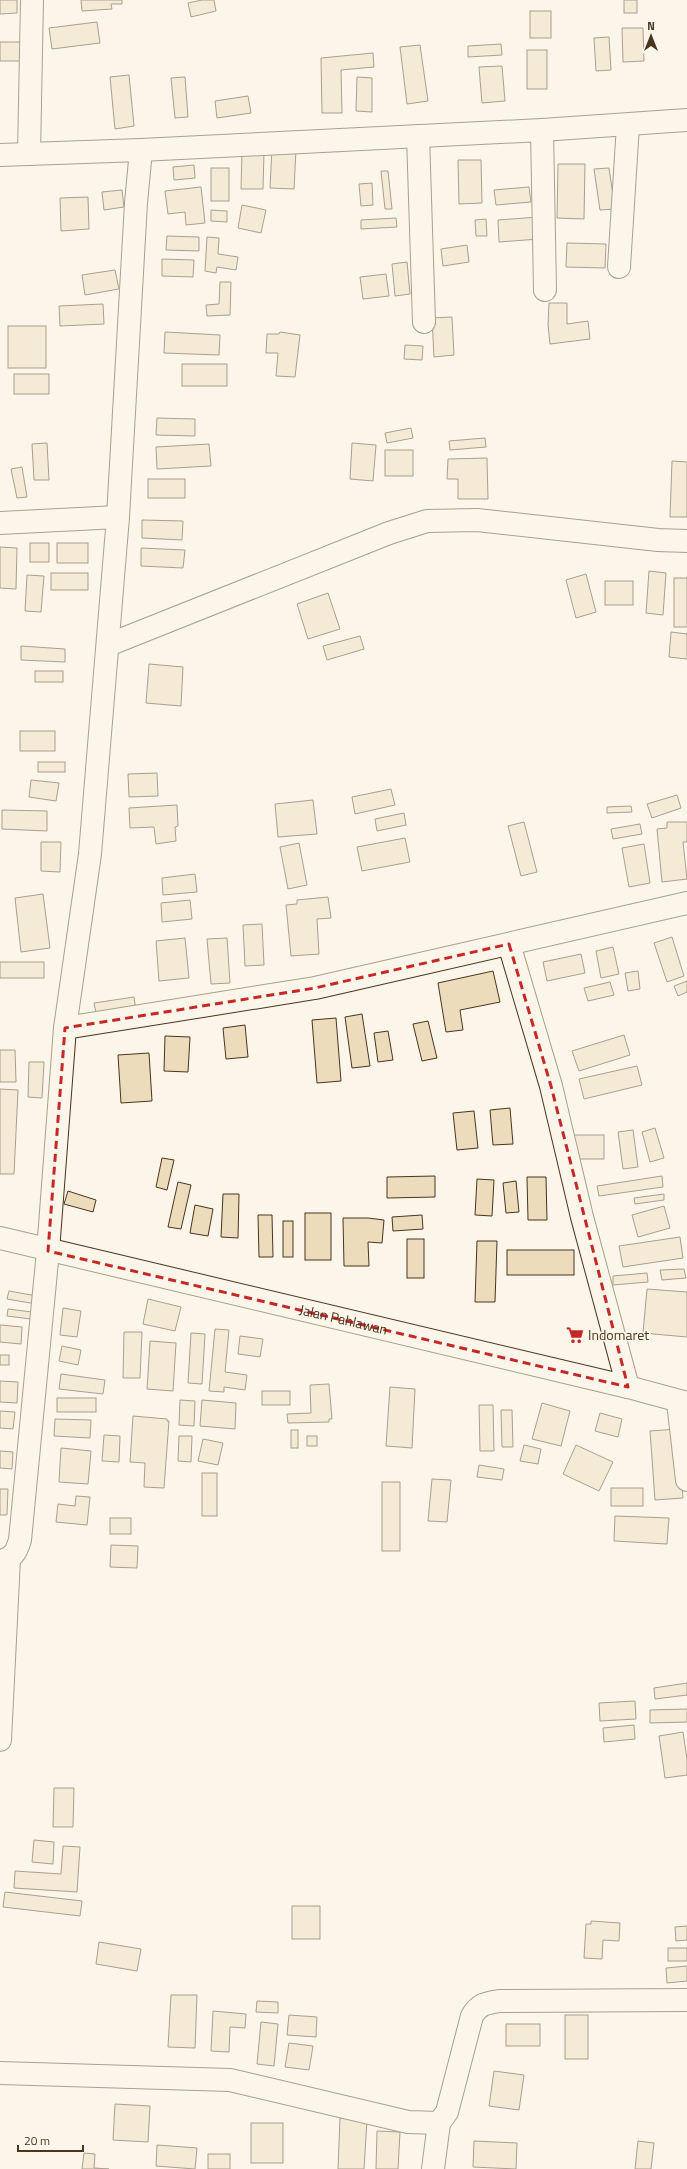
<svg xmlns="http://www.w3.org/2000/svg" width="687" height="2169" font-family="'Titillium Web',sans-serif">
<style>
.building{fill:#ecdcbc;stroke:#4a3520}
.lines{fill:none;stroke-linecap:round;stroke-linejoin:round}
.minor-casing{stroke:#4a3520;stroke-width:24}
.highway-casing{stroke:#4a3520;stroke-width:24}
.minor{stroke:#fbf6e9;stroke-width:22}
.highway{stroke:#fbf6e9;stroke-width:22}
.marked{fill:none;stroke:#c62828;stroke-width:3;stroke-dasharray:8 5;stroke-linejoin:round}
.labels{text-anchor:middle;stroke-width:3;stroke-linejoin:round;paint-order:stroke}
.street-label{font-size:14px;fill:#4a3520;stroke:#fbf6e9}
.poi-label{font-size:14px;fill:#4a3520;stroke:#fbf6e9;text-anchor:start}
</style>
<rect width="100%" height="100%" fill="#fbf6e9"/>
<g class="building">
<polygon points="0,0 17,0 17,13 0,14"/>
<polygon points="81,0 122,0 122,4 111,4 112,9 82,11"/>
<polygon points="202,0 214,0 216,11 191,17 188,3"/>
<rect x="624" y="0" width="13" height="13"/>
<rect x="530" y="11" width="21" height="27"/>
<polygon points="97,22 100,43 52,49 49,28"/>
<polygon points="622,28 643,28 644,61 623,62"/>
<polygon points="609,37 611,70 596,71 594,38"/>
<rect x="0" y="42" width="24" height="19"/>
<polygon points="501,44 502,55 468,57 468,46"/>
<polygon points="420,45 428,101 407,104 400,47"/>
<rect x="527" y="50" width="20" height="39"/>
<polygon points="373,53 374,67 341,70 342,113 322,113 321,58"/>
<polygon points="502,66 505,101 482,103 479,67"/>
<polygon points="129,75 134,126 115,129 110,77"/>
<polygon points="185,77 188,117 175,118 171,78"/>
<polygon points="357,77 372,78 372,112 356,111"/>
<polygon points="248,96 251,113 217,118 215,101"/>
<polygon points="272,148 296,149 294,189 270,188"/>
<polygon points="242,152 264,152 263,189 241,189"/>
<polygon points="458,160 481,160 482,203 459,204"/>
<polygon points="558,164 585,164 584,219 557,218"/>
<polygon points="194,165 195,178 174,180 173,167"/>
<rect x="211" y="168" width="18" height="33"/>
<polygon points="609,168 615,209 600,210 594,169"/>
<polygon points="381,171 388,171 392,209 385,209"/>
<polygon points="372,183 373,205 361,206 359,184"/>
<polygon points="201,187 205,223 186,225 185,212 168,214 165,191"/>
<polygon points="529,187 531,202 496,205 494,190"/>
<polygon points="122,190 124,207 104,210 102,192"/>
<polygon points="88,197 89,229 61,231 60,198"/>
<polygon points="242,205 266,210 261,233 238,228"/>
<polygon points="211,210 227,211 227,222 211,221"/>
<polygon points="538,217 539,239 499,242 498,220"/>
<polygon points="396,218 397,227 361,229 361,220"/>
<polygon points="486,219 487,236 476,236 475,220"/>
<polygon points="167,236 199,237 199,251 166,250"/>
<polygon points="207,237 219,238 218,254 238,257 236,270 217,267 216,273 205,271"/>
<polygon points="567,243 606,244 605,268 566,267"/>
<polygon points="467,245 469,262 443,266 441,249"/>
<polygon points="162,259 194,260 193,277 162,276"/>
<polygon points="407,262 410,294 395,296 392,264"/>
<polygon points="115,270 119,289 85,295 82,275"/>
<polygon points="386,274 389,296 363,299 360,277"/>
<polygon points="220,282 231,282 230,315 207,316 206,305 219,304"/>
<polygon points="549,303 567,303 567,324 588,321 590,339 550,344 548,325"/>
<polygon points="103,304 104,324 60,326 59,306"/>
<polygon points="452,317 454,355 434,357 432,318"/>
<rect x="8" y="326" width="38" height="42"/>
<polygon points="165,332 220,335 219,355 164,353"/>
<polygon points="280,332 300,335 295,377 276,376 278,353 266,353 267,334 279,334"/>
<polygon points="405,345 423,346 422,360 404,359"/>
<rect x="182" y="364" width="45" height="22"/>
<rect x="14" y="374" width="35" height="20"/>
<polygon points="157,418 195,419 195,436 156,435"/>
<polygon points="411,428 413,438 387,443 385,433"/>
<polygon points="485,438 486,447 450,450 449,441"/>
<polygon points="47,443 49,480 34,480 32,444"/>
<polygon points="352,443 376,445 373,481 350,479"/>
<polygon points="209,444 211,466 157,469 156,447"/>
<rect x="385" y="450" width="28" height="26"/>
<polygon points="487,458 488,499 458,499 458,479 447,479 448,459"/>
<polygon points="672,461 687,462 687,517 670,517"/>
<polygon points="22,467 27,497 17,498 11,469"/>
<rect x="148" y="479" width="37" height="19"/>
<polygon points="142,520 183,521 182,540 142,538"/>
<rect x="30" y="543" width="19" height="19"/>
<rect x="57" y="543" width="31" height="20"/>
<polygon points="0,547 17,548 16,589 0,588"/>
<polygon points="141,548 185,550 183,568 141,566"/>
<polygon points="649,571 666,573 663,615 646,613"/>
<rect x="51" y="573" width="37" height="17"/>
<polygon points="586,574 596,612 576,618 566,580"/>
<polygon points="27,575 44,576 41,612 25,611"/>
<rect x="674" y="578" width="13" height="49"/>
<rect x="605" y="581" width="28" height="24"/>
<polygon points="328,593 340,629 308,639 297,604"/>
<polygon points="671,632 687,634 687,659 669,657"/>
<polygon points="360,636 364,649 327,660 323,646"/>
<polygon points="21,646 65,649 65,662 21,660"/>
<polygon points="149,664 183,667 181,706 146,703"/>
<rect x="35" y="671" width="28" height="11"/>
<rect x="20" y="731" width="35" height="20"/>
<rect x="38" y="762" width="27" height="10"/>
<polygon points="157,773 158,796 129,797 128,774"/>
<polygon points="31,780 59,783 56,801 29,797"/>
<polygon points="391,789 395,805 355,814 352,797"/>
<polygon points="677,795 681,808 652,818 647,804"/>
<polygon points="313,800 317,834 278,837 275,804"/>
<polygon points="177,805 178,826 175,827 176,841 156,844 154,827 130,828 129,808"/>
<polygon points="631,806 632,812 607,813 607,807"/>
<polygon points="2,810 47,811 47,831 2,829"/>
<polygon points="404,813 406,825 377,831 375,819"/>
<polygon points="524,822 537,872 521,876 508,826"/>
<polygon points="667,822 687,822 687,842 683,842 687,879 662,882 657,829 667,828"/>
<polygon points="640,824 642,834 613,839 611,829"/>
<polygon points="405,838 410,862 362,871 357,847"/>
<polygon points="41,842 61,842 60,872 41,871"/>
<polygon points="299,843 307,885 288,889 280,847"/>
<polygon points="644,844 650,883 629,887 622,848"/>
<polygon points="195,874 197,892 163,895 162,878"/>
<polygon points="43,894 50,948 21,952 15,898"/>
<polygon points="328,897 331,918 317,919 319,954 291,956 286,905 297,904 297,900"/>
<polygon points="190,900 192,919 162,922 161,903"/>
<polygon points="262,924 264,965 245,966 243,925"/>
<polygon points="672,937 684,976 667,982 654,943"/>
<polygon points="185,938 189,978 159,981 156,941"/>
<polygon points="227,938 230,983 211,984 207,939"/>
<polygon points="613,947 619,974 601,978 596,951"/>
<polygon points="581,954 585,973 547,981 543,962"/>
<rect x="0" y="962" width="44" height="16"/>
<polygon points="493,971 500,1002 460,1010 463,1030 446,1032 438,983"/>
<polygon points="638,971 640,989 628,991 625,973"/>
<polygon points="687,981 687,992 678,996 674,986"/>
<polygon points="610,982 614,995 588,1001 584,988"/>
<polygon points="134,997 136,1011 97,1017 94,1003"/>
<polygon points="362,1014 370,1066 352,1068 345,1017"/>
<polygon points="336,1018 341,1081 317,1083 312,1020"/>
<polygon points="428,1021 437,1058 422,1061 413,1024"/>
<polygon points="245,1025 248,1057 226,1059 223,1028"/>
<polygon points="388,1031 393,1060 378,1062 374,1033"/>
<polygon points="624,1035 630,1055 579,1071 572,1051"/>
<polygon points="165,1036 190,1037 188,1072 164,1071"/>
<polygon points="0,1050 15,1050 16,1082 0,1082"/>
<polygon points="149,1053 152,1101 121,1103 118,1055"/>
<polygon points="29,1062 44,1062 42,1098 28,1097"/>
<polygon points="637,1066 642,1085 584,1099 579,1079"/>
<polygon points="0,1089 18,1090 14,1174 0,1174"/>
<polygon points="510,1108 513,1144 493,1145 490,1110"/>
<polygon points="474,1111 478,1148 457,1150 453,1113"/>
<polygon points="655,1128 664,1158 650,1162 642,1132"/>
<polygon points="633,1130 638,1167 623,1169 618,1132"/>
<rect x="573" y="1135" width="31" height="24"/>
<polygon points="162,1158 174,1160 167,1190 156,1187"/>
<polygon points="435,1176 435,1197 387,1198 387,1177"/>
<polygon points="662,1176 663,1187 599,1196 597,1186"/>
<polygon points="527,1177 546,1177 547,1220 528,1220"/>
<polygon points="477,1179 494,1180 492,1216 475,1215"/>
<polygon points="516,1181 519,1212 506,1213 503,1183"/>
<polygon points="178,1182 191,1185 181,1229 168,1227"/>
<polygon points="68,1191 96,1200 93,1212 64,1204"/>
<polygon points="223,1194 239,1194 238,1238 221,1237"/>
<polygon points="664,1194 664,1200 635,1204 634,1198"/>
<polygon points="195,1205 213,1209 208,1236 190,1233"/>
<polygon points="664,1206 670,1228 638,1237 632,1215"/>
<rect x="305" y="1213" width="26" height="47"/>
<polygon points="258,1215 272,1215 273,1257 259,1257"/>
<polygon points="422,1215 423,1229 393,1231 392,1217"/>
<polygon points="343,1218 368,1218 384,1220 382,1243 368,1242 369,1266 344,1266"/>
<rect x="283" y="1221" width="10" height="36"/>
<polygon points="680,1237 683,1258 623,1267 619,1246"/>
<rect x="407" y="1239" width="17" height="39"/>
<polygon points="477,1241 497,1241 495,1302 475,1302"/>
<rect x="507" y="1250" width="67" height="25"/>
<polygon points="684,1269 686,1278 662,1280 660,1270"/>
<polygon points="647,1273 648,1282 613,1285 613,1276"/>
<polygon points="647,1289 687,1292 687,1337 643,1333"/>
<polygon points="9,1291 37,1296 36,1304 7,1299"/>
<polygon points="148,1299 181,1307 175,1331 143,1324"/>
<polygon points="63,1308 81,1311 77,1337 60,1335"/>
<polygon points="8,1309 40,1313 39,1320 7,1316"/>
<polygon points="0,1325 22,1327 21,1344 0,1342"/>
<polygon points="215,1329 229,1330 225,1372 247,1375 245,1390 224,1387 224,1392 209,1391"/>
<polygon points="124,1332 142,1332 140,1378 123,1378"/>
<polygon points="191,1333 205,1334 202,1384 188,1383"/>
<polygon points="240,1336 263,1339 260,1357 238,1354"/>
<polygon points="150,1341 176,1343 173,1391 147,1389"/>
<polygon points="62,1346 81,1350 78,1365 59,1361"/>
<rect x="0" y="1355" width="9" height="10"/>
<polygon points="61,1374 105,1380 103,1394 59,1389"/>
<polygon points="0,1381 18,1382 17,1403 0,1402"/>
<polygon points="329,1384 332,1419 329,1419 329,1422 288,1423 287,1414 311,1413 310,1385"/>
<polygon points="390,1387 415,1389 412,1448 386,1446"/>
<rect x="262" y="1391" width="28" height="14"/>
<rect x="57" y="1398" width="39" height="14"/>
<polygon points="180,1400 195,1401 194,1426 179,1425"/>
<polygon points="202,1400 236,1403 235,1429 200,1426"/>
<polygon points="542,1403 570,1411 561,1446 532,1439"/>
<polygon points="479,1405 493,1405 494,1451 480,1451"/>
<polygon points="501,1410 512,1410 513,1447 502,1447"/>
<polygon points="0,1411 15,1412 13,1429 0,1428"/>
<polygon points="600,1413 622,1419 618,1437 595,1431"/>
<polygon points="133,1416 167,1419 167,1421 169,1421 164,1488 144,1487 145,1463 130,1462"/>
<polygon points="55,1419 91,1420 90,1438 54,1436"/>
<polygon points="677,1429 683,1498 655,1500 650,1431"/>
<rect x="291" y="1430" width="7" height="18"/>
<polygon points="104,1435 120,1436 119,1462 102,1461"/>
<polygon points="179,1436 192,1436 191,1462 178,1461"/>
<rect x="307" y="1436" width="10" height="10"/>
<polygon points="203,1439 223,1443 218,1465 198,1461"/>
<polygon points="524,1445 541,1449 538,1464 520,1461"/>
<polygon points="576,1445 613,1462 599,1491 563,1474"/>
<polygon points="61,1448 91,1451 88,1484 59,1482"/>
<polygon points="0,1451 13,1452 12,1469 0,1468"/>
<polygon points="479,1465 504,1469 502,1480 477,1477"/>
<rect x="202" y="1473" width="15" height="43"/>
<polygon points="432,1479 451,1480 447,1522 428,1521"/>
<rect x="382" y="1482" width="18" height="69"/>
<rect x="611" y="1488" width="32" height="18"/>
<polygon points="0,1489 8,1489 7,1515 0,1515"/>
<polygon points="76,1496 90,1497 87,1525 56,1522 58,1504 75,1506"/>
<polygon points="615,1516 669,1518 667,1544 614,1541"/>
<rect x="110" y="1518" width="21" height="16"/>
<polygon points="111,1545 138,1546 137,1568 110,1567"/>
<polygon points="687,1683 687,1695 655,1699 654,1688"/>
<polygon points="635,1701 636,1719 600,1721 599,1703"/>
<polygon points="687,1709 687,1722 650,1723 650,1710"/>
<polygon points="634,1725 635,1739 604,1742 603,1728"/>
<polygon points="683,1732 687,1759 687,1775 665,1778 659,1736"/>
<polygon points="54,1788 74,1788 73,1827 53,1827"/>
<polygon points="34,1840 54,1842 53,1864 32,1862"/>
<polygon points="63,1846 80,1847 77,1892 14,1888 15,1871 61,1874"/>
<polygon points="5,1892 82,1901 80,1916 3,1907"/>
<rect x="292" y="1906" width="28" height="33"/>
<polygon points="591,1921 620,1923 619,1941 603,1940 602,1959 584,1958 586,1924 591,1924"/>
<polygon points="687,1926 687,1940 676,1941 675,1927"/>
<polygon points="99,1942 141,1949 137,1971 96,1964"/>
<rect x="668" y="1948" width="19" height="13"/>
<polygon points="687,1966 687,1981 667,1983 666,1968"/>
<polygon points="171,1995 197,1995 195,2048 168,2047"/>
<polygon points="257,2001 278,2002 278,2013 256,2012"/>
<polygon points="213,2011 246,2014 245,2028 230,2027 229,2052 211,2051"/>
<polygon points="289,2015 317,2017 316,2037 287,2035"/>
<rect x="565" y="2015" width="23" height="44"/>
<polygon points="261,2022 278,2024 274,2066 257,2064"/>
<rect x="506" y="2024" width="34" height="22"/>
<polygon points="289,2043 313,2046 309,2070 285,2067"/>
<polygon points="494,2071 524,2075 519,2110 489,2106"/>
<polygon points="115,2104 150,2106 148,2142 113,2140"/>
<polygon points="340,2118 367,2120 364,2169 338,2169"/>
<rect x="251" y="2123" width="32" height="40"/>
<polygon points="377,2131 400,2132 398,2169 376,2169"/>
<polygon points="474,2141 517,2143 516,2169 473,2167"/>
<polygon points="638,2141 654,2143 651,2169 635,2169"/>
<polygon points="157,2145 197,2148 195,2169 156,2166"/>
<polygon points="84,2153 95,2154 94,2168 109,2169 82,2169"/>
<rect x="208" y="2154" width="22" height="15"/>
</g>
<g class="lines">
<g class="minor-casing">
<g id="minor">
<polyline points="542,130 545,290"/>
<polyline points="418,136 424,322"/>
<polyline points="29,154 32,0"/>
<polyline points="0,155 141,150 542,130 687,120"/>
<polyline points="619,267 628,125"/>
<polyline points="0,523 118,517"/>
<polyline points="108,645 389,533 427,521 477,520 658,540 687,541"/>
<polyline points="509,944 551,1086 582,1217 628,1387"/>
<polyline points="65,1028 315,988 687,903"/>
<polyline points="678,1402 687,1480"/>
<path d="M0,1561C13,1558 16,1553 20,1540L48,1251L65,1028L90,854L118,517L136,203L141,150"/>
<polyline points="0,1740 9,1559"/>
<path d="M0,2073L230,2080L408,2122L439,2123L447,2112L472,2016C479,2004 486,2003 499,2001L687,2000"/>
<polyline points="433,2169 439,2123"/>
</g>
</g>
<g class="highway-casing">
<g id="highway">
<path id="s1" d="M0,1238L628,1387L687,1403"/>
</g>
</g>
<use href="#minor" class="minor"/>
<use href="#highway" class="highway"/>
</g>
<path d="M0 0H687V2169H0ZM509,944L551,1086L628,1387L48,1251L65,1028L315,988Z" fill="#fbf6e9" fill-opacity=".55" fill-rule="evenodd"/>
<path class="marked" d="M509,944L551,1086L628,1387L48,1251L65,1028L315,988Z"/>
<defs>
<g id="supermarket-bare" transform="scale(1.38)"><path d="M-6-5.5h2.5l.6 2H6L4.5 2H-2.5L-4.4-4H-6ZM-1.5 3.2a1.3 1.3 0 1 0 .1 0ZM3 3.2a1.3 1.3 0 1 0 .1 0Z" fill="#c62828" stroke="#fbf6e9" stroke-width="2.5" paint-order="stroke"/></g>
</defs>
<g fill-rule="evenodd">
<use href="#supermarket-bare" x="575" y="1335"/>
</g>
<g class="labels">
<g class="street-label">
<text dy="5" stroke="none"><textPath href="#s1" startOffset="353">Jalan Pahlawan</textPath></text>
</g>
<g class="poi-label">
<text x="588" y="1340">Indomaret</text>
</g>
</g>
<g transform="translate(651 36)" stroke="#fbf6e9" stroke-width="3" paint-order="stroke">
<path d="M0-3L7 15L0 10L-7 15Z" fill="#4a3520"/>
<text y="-6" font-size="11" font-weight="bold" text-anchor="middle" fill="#4a3520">N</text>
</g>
<path d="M18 2145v6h65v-6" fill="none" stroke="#4a3520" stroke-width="2"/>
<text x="24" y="2145" font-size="12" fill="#4a3520" stroke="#fbf6e9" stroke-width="3" paint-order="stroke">20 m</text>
</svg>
